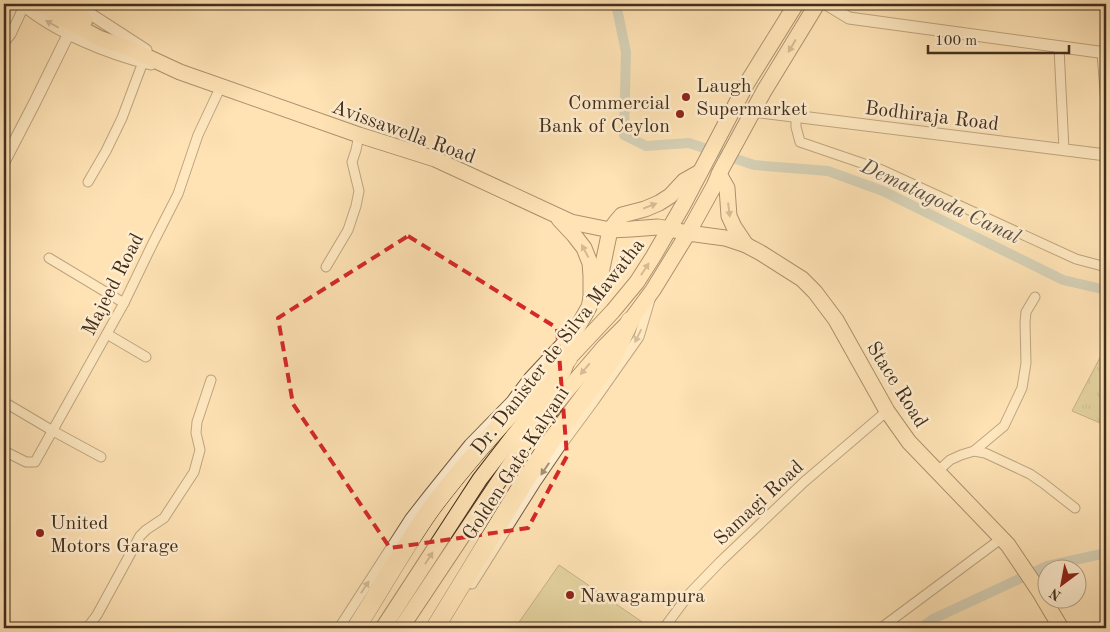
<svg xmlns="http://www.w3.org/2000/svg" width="1110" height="632" font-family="'Old Standard TT',serif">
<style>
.grass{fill:url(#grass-tufts);stroke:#847853}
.pitch{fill:#c6c289;stroke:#847853}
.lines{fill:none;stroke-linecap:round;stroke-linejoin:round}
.canal{stroke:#a6bbb9;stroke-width:10}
.minor-casing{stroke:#715b43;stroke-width:11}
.tertiary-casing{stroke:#715b43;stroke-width:13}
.primary-casing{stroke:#422e1d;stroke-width:17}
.trunk-casing{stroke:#422e1d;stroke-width:17}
.motorway-casing{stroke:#422e1d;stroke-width:19}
.minor{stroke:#ffedcf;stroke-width:9}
.tertiary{stroke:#ffedcf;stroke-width:11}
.primary{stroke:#ffe3b5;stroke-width:15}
.trunk{stroke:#ffe3b5;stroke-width:15}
.motorway{stroke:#ffe3b5;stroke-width:18}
.oneway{fill:#a08e76}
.oneway2{fill:#a08869}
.marked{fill:none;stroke:#d62828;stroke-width:4;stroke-dasharray:10 6;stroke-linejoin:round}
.poi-dot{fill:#8f2418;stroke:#ffedcf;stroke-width:2}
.labels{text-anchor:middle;stroke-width:5;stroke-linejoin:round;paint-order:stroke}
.poi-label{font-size:20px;fill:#422e1d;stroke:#ffedcf;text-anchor:start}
.street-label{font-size:20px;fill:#422e1d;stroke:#ffedcf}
.water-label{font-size:21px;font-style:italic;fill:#5b5144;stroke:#ffedcf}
</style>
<defs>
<pattern id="grass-tufts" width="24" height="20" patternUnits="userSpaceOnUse" patternTransform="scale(1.25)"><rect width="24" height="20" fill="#c6c289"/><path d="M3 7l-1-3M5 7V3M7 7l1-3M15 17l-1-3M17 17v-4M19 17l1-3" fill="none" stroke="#a29e6f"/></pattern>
</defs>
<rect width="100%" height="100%" fill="#ffe3b5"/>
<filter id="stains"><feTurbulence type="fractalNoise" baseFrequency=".004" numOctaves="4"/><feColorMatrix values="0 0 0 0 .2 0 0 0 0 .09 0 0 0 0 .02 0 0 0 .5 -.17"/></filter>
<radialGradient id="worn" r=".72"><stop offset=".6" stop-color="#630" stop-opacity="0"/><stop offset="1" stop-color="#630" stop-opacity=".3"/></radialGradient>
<polygon class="grass" points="1103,352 1106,353 1106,422 1105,425 1072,411"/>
<polygon class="pitch" points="559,565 648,626 646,628 515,628"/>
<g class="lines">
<g class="canal">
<polyline points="616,4 626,52 624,135 646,146 689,143 754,165 828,171 883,191 1063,280 1106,290"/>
<polyline points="921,628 933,619 1047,566 1106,553"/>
</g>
<g class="minor-casing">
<g id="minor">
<polyline points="4,43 11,34 24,6"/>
<polyline points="1059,48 1064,150"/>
<polyline points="1102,53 1106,103"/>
<polyline points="796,116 796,127 800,142 882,170 1076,259 1106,267"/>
<polyline points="88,182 106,151 122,118 143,62"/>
<polyline points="49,258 124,303"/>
<polyline points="326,267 348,230 356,206 359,191 352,162 356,150 359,135"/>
<polyline points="107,334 146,357"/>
<polyline points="4,402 53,431 101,457"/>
<polyline points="4,451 26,462 35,462 124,303 152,245 178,194 198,135 221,86"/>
<polyline points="974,451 1004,426 1022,388 1026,363 1025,322 1026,312 1035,297"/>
<polyline points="938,471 950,460 961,455 974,451 985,453 1030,474 1043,483 1075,508"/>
<polyline points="472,584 535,484 563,443 594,401 639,337 650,300"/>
<polyline points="87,628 97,615 140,536 146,530 164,518 194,472 200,450 196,433 197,422 211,380"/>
<polyline points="339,628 410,518 428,495 469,444 511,401 529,377 569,334"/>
<polyline points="664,628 690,593 720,562 804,482 887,411"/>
<polyline points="881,628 1002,538"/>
</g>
</g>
<g class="tertiary-casing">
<g id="tertiary">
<path d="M22,4C55,32 109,54 151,64"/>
<polyline points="826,4 849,18 1106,53"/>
<polyline points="78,6 146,50"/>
<polyline points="753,111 1106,155"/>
<polyline points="4,162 35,102 69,33"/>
</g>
</g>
<g class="primary-casing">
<g id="primary">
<polyline points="41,4 55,14 99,38 128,48 180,72 359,135 435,159 571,222 610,230 631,229 658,227 669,229 688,233 725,238 746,245 761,253 802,279 815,292 836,320 887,411 909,442 1008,545 1039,591 1061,628"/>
<polyline points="61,4 85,20"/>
<polyline points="559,219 574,235 584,248 590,263 591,276 591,298 589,307 572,337 569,344 568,359"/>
<polyline points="591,298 599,283 610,230 616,222 622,215 645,209 659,203 670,196 684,181 700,172"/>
</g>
</g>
<g class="trunk-casing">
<g id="trunk">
<polyline points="719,174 727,188 729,216 734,227 746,245"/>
<polyline points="383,628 480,479 563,372 568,359 613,311 637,282 653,257 683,205 747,83 796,4"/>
<polyline points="401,628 523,445 569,388 605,346 630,321 653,290 688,233 714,186 721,170 764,91 817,4"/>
</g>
</g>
<g class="motorway-casing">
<g id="motorway">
<path d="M356,628C381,589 404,547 431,509C466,462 506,419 545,375L555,365L568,359"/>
<polyline points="435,628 524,482 551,441 612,359 630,321"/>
</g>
</g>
<use href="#minor" class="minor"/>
<use href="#tertiary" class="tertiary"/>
<use href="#primary" class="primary"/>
<use href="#trunk" class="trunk"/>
<use href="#motorway" class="motorway"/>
</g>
<defs><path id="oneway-solid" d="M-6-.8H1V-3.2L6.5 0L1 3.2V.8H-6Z" transform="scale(1.25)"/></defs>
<g class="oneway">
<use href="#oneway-solid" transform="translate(52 24) rotate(-151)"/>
<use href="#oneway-solid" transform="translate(638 336) rotate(116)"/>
<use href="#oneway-solid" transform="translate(545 469) rotate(124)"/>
<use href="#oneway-solid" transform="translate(365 587) rotate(-57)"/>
</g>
<g class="oneway2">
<use href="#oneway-solid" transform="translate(792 46) rotate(121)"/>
<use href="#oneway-solid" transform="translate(650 206) rotate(-21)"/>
<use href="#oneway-solid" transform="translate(729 210) rotate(83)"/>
<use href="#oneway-solid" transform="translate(585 251) rotate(-118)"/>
<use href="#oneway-solid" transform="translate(645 269) rotate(-57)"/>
<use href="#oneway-solid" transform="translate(585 369) rotate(130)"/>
<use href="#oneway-solid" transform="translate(429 558) rotate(-57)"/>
</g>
<path d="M0 0H1110V632H0ZM408,236L557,328L567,456L528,528L390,548L293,404L278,318Z" fill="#ffe3b5" fill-opacity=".55" fill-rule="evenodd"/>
<path class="marked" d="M408,236L557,328L567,456L528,528L390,548L293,404L278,318Z"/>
<g class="poi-dot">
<circle cx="686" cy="97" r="5"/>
<circle cx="680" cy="114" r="5"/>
<circle cx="40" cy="533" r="5"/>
<circle cx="570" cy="595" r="5"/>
</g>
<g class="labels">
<g class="poi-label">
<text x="696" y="92">Laugh<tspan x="696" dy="23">Supermarket</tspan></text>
<text x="670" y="109" text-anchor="end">Commercial<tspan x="670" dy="23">Bank of Ceylon</tspan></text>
<text x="50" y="529">United<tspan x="50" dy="23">Motors Garage</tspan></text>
<text x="580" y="602">Nawagampura</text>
</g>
<g class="street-label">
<text transform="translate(932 115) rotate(7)" y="7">Bodhiraja Road</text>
<text transform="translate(404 131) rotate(20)" y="7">Avissawella Road</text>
<text transform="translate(112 284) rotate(-63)" y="7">Majeed Road</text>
<text transform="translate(557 346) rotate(-52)" y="7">Dr. Danister de Silva Mawatha</text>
<text transform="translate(898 384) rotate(58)" y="7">Stace Road</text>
<text transform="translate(515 463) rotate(-57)" y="7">Golden Gate Kalyani</text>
<text transform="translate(758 502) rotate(-43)" y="7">Samagi Road</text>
</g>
<g class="water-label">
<text transform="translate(941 201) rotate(25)" y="7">Dematagoda Canal</text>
</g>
</g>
<rect width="1110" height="632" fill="none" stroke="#ffe3b5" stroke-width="20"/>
<rect x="5" y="5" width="1100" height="622" fill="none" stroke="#422e1d" stroke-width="2.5"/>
<rect x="10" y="10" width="1090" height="612" fill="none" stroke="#422e1d"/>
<g transform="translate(1062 584) rotate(212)"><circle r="24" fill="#ffedcf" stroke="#b3a188"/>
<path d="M0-4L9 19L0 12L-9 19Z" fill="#8f2418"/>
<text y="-8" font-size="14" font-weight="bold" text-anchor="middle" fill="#422e1d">N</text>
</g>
<path d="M928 45v8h141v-8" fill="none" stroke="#422e1d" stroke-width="2.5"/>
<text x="935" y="45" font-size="15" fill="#422e1d" stroke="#ffedcf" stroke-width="4" paint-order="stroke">100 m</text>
<rect width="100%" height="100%" filter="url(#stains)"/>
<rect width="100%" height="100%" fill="url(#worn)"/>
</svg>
